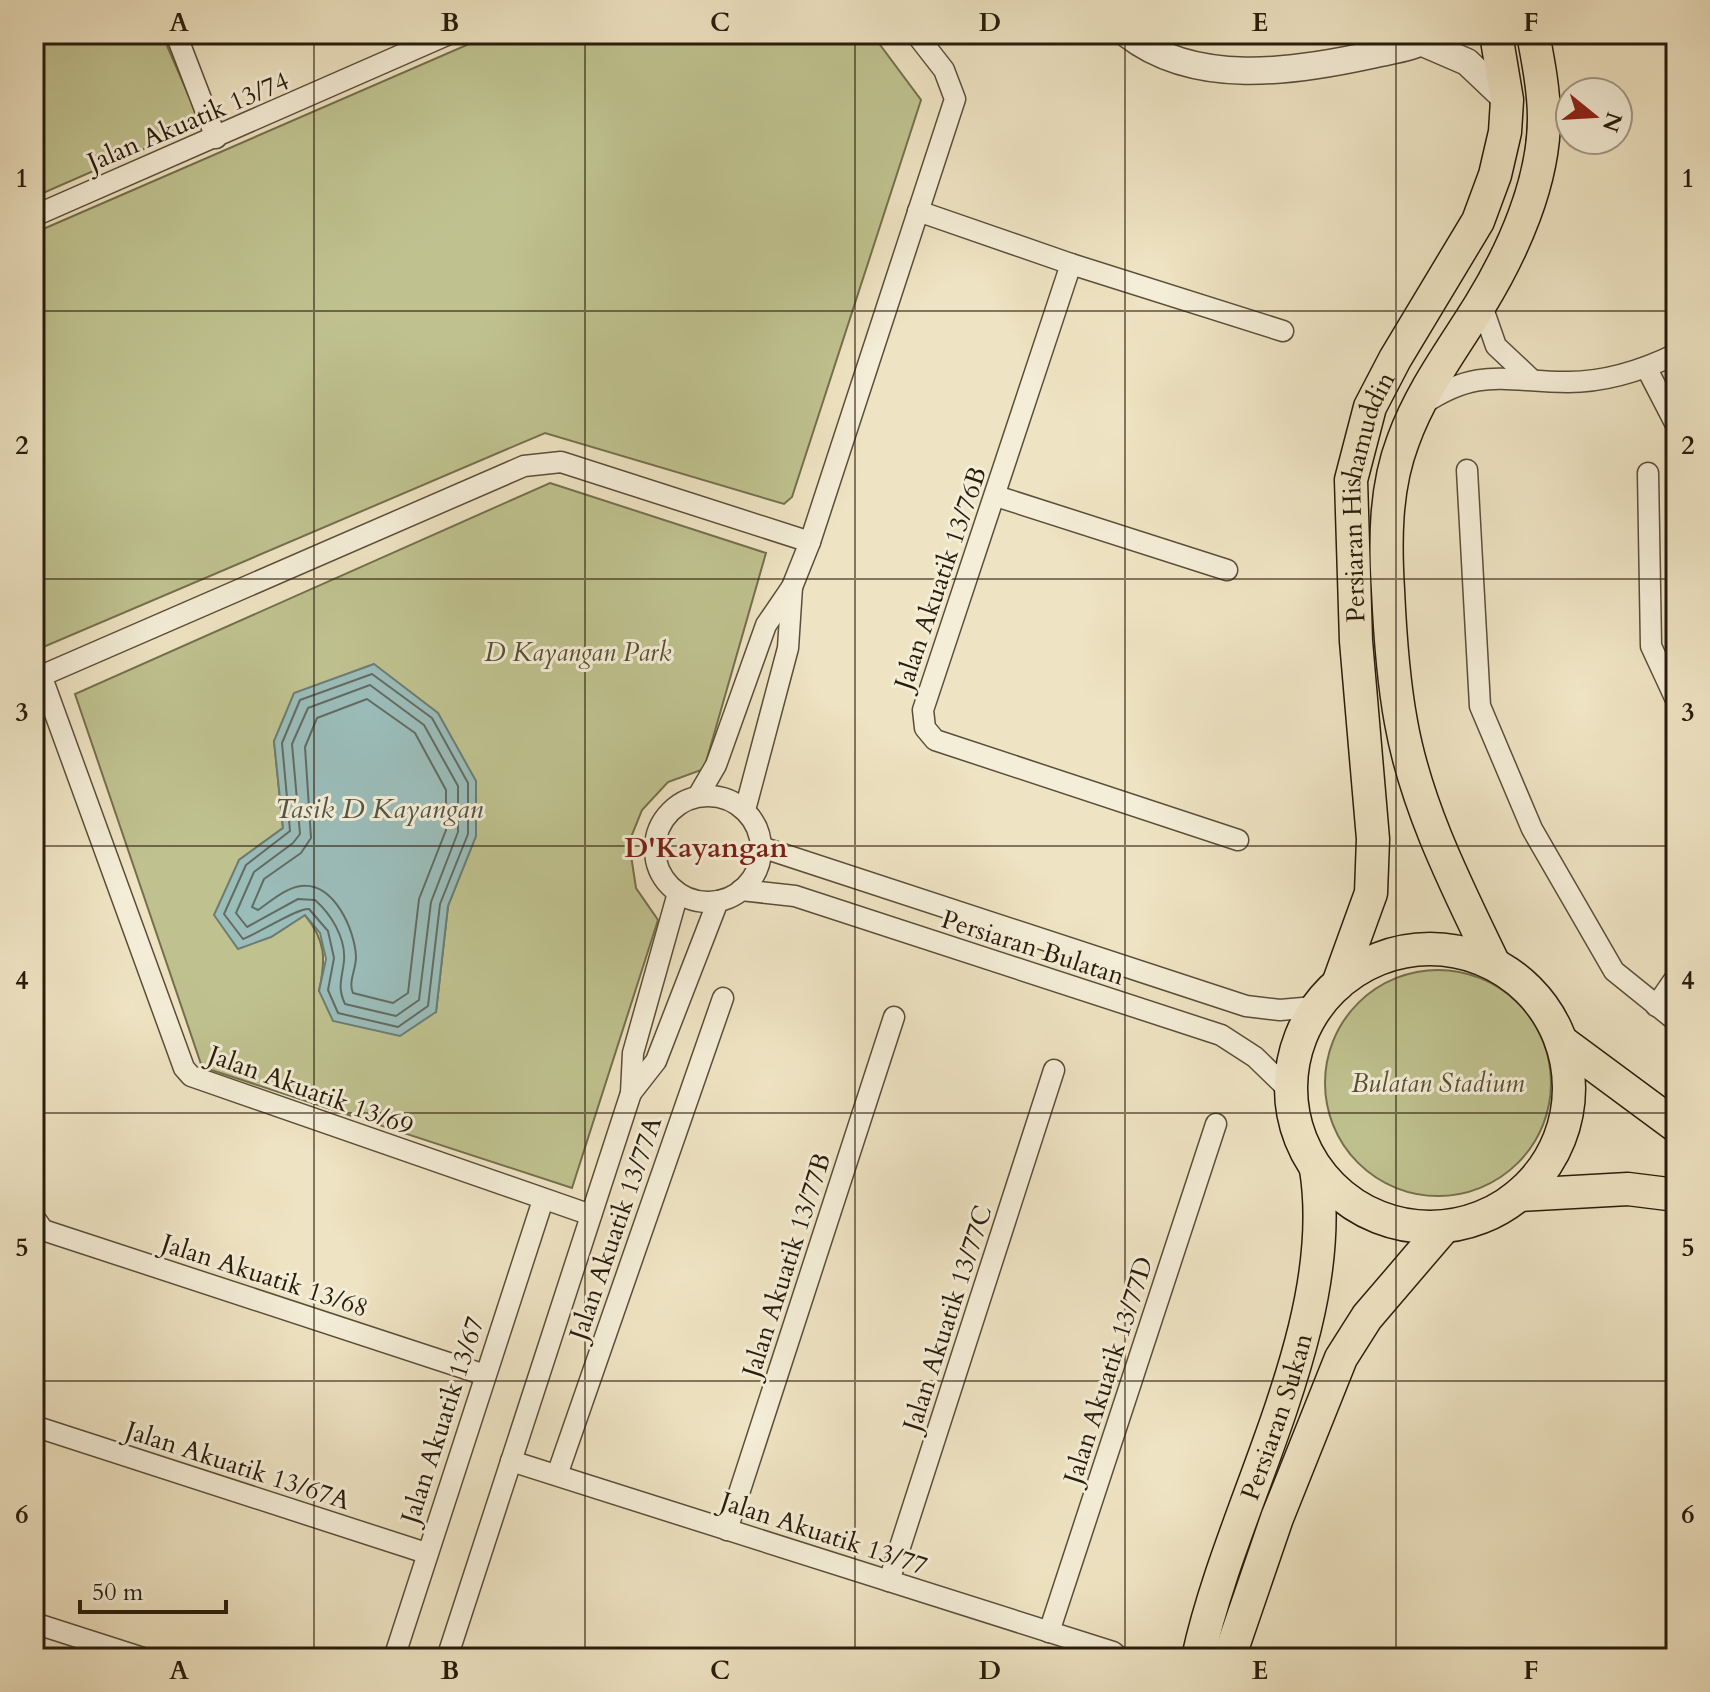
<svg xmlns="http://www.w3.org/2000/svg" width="1710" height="1692" font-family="Cardo,serif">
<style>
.green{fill:#bfc28f;stroke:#746f4d;stroke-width:2;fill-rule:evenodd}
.water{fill:#9bbdba;stroke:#6d7d74;stroke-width:2}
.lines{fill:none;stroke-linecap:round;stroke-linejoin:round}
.shore{stroke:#626c62;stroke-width:2}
.minor-casing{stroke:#5a4e39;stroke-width:23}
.tertiary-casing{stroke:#5a4e39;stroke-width:29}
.primary-casing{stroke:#291c0b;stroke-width:35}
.minor{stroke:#f4edd7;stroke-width:20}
.tertiary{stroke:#f4edd7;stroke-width:26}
.primary{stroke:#eee3c2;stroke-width:32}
.grid{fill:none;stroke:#291c0b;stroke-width:2;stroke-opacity:0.55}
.labels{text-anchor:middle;stroke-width:6;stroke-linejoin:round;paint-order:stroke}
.street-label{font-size:26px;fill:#291c0b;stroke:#f4edd7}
.park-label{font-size:26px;font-style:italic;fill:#564e33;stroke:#f4edd7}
.water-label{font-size:28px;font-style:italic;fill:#515448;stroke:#f4edd7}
.neighbourhood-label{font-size:28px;font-weight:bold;fill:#7a1f14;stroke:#f4edd7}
.neatline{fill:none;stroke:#291c0b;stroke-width:3}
.grid-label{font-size:26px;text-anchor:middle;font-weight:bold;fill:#291c0b}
</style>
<rect width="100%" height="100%" fill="#eee3c2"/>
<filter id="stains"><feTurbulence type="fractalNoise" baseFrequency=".0025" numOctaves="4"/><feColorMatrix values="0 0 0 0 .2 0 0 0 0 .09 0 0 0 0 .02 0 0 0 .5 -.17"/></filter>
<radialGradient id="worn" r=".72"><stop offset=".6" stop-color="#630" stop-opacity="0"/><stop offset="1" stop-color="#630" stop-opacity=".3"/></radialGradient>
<g class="green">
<polygon points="34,34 162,34 201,124 34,197"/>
<polygon points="492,34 872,34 921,100 792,497 784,504 545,433 34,651 34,233"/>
<path d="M550,483L766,553L704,769L668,782L642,810L629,842L636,888L658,920L572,1188L202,1067L75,694ZM274,741L476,781V835L448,906L436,1012L319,991C326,959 326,941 305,915L271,937L239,860L283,828Z"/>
<circle cx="1438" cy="1083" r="113"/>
</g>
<polygon class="water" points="374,664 438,713 476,781 476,836 448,906 436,1012 400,1036 333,1021 319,991 326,959 320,933 305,915 271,937 238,949 214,915 239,860 283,828 274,741 294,693"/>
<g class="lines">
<g class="shore">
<path d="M372,674L432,718L468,783V834L440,904L428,1006L398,1027L338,1013L328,990L334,958L328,931L309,909C299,907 259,933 243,939L224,914L246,865L290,831L282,743L300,700Z"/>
<path d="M370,685L424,725L458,786V832L431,902L419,1000L396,1016L345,1004C337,987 342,979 344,961C346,938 331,914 315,900L298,899L247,927L236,913L254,872L293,843L300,834L292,744L308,708Z"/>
<path d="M367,699L415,733L446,790V830L419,899L408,993L393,1003L353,993C348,982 356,970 356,957C355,930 334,882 301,886C285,888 270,902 258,910L252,907L264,879L301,853L311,838L305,747L317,718Z"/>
</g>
<g class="minor-casing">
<g id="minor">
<polyline points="176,34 216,138"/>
<polyline points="918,211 1071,264 1283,331"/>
<polyline points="34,216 449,34"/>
<polyline points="1071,264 923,710 925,728 935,740 1238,840"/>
<polyline points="1481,303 1496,346 1530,378"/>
<polyline points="1647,369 1676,425"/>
<path d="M1423,404C1480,366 1506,382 1568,382C1605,382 1643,370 1676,354"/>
<polyline points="1467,470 1480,706 1532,829 1614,971 1676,1021"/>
<polyline points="1648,473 1651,646 1676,700"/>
<polyline points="996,496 1227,570"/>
<polyline points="41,675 184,1068 191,1076 591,1215"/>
<polyline points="34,679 524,466 561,462 810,542"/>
<circle cx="708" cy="849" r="53"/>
<polyline points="698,796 716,765 766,625 792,587 810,542 955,99 944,70 916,34"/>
<polyline points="745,810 788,648 792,587"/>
<polyline points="761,847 1246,1006 1280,1010 1314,1007"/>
<polyline points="741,890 795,896 1221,1035 1255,1057 1291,1092"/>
<polyline points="1656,1006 1676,977"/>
<polyline points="631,1093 656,1061 718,901"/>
<polyline points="34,1217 43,1230 485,1375"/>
<polyline points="34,1426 426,1553"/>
<polyline points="511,1461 1113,1652 1120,1658"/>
<polyline points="557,1475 723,998"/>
<polyline points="727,1530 894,1017"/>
<polyline points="889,1581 1054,1070"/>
<polyline points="34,1623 143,1658"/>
<polyline points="1049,1632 1216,1124"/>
<polyline points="394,1658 543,1200"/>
<polyline points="447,1658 631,1093 633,1053 678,893"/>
</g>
</g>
<g class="tertiary-casing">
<g id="tertiary">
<path d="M1127,34C1195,87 1293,72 1371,55C1393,50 1417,48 1435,34"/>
<polyline points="1423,43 1467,62 1507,100"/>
</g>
</g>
<g class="primary-casing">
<g id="primary">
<circle cx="1430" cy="1088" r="139"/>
<path d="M1494,964C1457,887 1416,807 1401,722C1393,679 1390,634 1388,590C1385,541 1385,488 1403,441C1421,391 1452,350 1480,305C1513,251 1544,182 1544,118C1544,91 1538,60 1533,34"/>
<path id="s1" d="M1338,984L1371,893L1373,839L1356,641L1351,480L1370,407L1395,359L1478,221L1495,175L1505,132L1507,100L1496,34"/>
<polyline points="1561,1041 1676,1126"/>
<polyline points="1519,1195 1628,1189 1676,1195"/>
<path id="s2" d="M1198,1658C1231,1504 1341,1327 1316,1169"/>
<polyline points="1229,1658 1277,1518 1341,1358 1367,1317 1444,1227"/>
</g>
</g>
<use href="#minor" class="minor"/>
<use href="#tertiary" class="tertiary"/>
<use href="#primary" class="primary"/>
</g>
<path class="grid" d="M314,34V1658M585,34V1658M855,34V1658M1125,34V1658M1396,34V1658M34,311H1676M34,579H1676M34,846H1676M34,1113H1676M34,1381H1676"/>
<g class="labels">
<g class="street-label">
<text transform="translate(188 121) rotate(-23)" y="9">Jalan Akuatik 13/74</text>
<text dy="9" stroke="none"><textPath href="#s1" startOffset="496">Persiaran Hishamuddin</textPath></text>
<text transform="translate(940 578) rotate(-71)" y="9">Jalan Akuatik 13/76B</text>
<text transform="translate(1033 947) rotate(18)" y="9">Persiaran Bulatan</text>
<text transform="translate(311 1090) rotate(20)" y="9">Jalan Akuatik 13/69</text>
<text transform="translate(615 1228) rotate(-71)" y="9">Jalan Akuatik 13/77A</text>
<text transform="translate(786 1265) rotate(-72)" y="9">Jalan Akuatik 13/77B</text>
<text transform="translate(265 1275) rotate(18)" y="9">Jalan Akuatik 13/68</text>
<text transform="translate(947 1318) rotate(-72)" y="9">Jalan Akuatik 13/77C</text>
<text transform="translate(1108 1370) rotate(-72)" y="9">Jalan Akuatik 13/77D</text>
<text dy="9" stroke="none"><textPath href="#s2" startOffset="254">Persiaran Sukan</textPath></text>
<text transform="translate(442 1420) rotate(-72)" y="9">Jalan Akuatik 13/67</text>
<text transform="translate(238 1465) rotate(18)" y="9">Jalan Akuatik 13/67A</text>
<text transform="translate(824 1533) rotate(18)" y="9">Jalan Akuatik 13/77</text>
</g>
<g class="park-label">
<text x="578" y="661">D Kayangan Park</text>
<text x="1438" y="1092">Bulatan Stadium</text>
</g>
<g class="water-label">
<text x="379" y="818">Tasik D Kayangan</text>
</g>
<g class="neighbourhood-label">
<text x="706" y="857">D'Kayangan</text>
</g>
</g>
<rect width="1710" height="1692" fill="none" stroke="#eee3c2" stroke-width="88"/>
<g transform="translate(1594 116) rotate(108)"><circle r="38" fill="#f4edd7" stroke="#a39985" stroke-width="2"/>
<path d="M0-6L14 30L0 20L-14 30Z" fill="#8f2418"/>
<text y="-12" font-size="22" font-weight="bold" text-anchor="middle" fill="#291c0b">N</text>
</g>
<path d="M80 1600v12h146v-12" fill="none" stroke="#291c0b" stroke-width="4"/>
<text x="92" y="1600" font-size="24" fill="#291c0b" stroke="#f4edd7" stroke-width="6" paint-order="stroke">50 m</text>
<rect x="44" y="44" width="1622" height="1604" class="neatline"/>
<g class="grid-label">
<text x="179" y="31">A</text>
<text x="450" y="31">B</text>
<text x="720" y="31">C</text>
<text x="990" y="31">D</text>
<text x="1260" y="31">E</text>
<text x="1531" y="31">F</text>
<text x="22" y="187">1</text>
<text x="1688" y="187">1</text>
<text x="22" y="454">2</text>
<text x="1688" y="454">2</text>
<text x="22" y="721">3</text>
<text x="1688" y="721">3</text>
<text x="22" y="989">4</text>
<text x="1688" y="989">4</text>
<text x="22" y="1256">5</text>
<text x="1688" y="1256">5</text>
<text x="22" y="1523">6</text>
<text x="1688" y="1523">6</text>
<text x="179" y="1679">A</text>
<text x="450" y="1679">B</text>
<text x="720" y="1679">C</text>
<text x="990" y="1679">D</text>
<text x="1260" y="1679">E</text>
<text x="1531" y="1679">F</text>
</g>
<rect width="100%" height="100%" filter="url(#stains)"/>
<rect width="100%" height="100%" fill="url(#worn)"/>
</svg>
